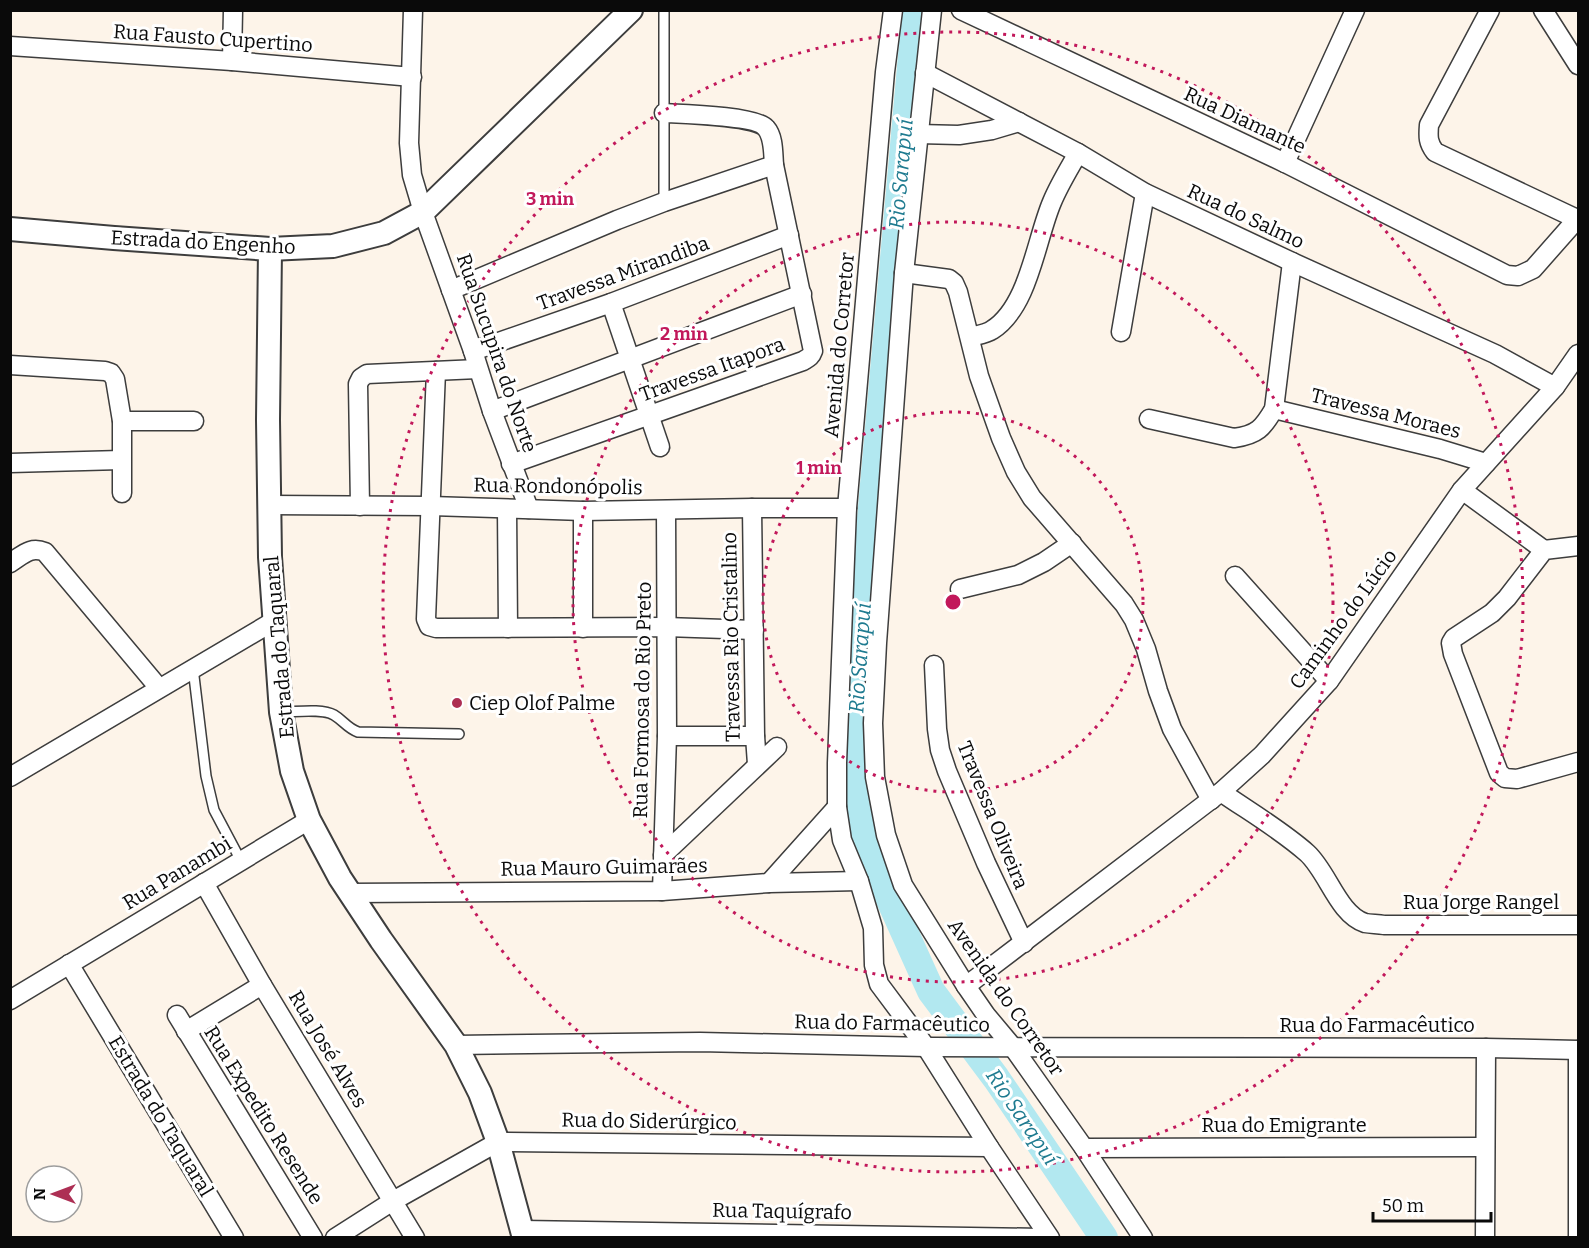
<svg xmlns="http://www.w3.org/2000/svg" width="1589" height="1248" font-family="Bitter,serif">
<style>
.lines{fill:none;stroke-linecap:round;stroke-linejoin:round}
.river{stroke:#b2e8f0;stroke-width:28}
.service-casing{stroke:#3d3d3d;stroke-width:12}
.minor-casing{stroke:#3d3d3d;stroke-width:21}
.tertiary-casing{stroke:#3d3d3d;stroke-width:26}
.service{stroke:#fff;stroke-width:9}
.minor{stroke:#fff;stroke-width:18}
.tertiary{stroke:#fff;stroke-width:22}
.ring{fill:none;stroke:#c2185b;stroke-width:3;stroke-dasharray:3 6}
.poi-dot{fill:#ad2f54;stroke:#fff;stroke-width:2}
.labels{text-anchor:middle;stroke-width:6;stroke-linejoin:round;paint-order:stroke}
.street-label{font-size:20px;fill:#0a0a0a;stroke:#fff}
.poi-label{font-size:20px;fill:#0a0a0a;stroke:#fff;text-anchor:start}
.water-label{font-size:21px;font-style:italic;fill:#1f7b90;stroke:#fff}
.centre{fill:#c2185b;stroke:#fff;stroke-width:3}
.ring-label{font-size:18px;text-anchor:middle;font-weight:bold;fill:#c2185b;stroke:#fff;stroke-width:6;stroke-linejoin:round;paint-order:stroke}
</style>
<rect width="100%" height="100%" fill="#fdf4e9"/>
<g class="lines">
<polyline class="river" points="916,10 858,665 853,761 863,840 931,991 996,1078 1104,1238"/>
<g class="service-casing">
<g id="service">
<polyline points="664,202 664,10"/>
<polyline points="193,668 206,776 214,810 241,861"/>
<path d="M281,712C296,712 322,708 334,715C344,721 347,728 358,732L459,734"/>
</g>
</g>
<g class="minor-casing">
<g id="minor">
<polyline points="413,10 409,143 412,175 423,212 473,351 492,411 529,509"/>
<polyline points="893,10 885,72 847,508 837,763 837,807 842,840 859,881 873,928 874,965 879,984 926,1047 989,1147 1050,1238"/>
<polyline points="932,10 904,273 877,643 873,723 875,777 886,835 903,885 966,986 986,1015 1012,1046 1084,1148 1143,1238"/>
<polyline points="961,10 1285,163 1507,275 1518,276 1533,269 1578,218"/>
<path d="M1490,10L1429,125C1428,137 1428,143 1435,152L1577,219"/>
<polyline points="1543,10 1578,65"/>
<polyline points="10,46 232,61 412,77"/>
<polyline points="232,61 233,10"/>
<polyline points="925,73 1078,153 1145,193 1292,262 1495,354 1555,387"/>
<polyline points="918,134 959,135 992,130 1019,122"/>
<polyline points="1285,163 1355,10"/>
<polyline points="904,273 949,279 954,283 958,292 979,376 1001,438 1016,472 1032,498 1124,604 1134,620 1146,649 1158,691 1172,729 1211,800"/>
<polyline points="451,290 617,220 664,202 774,165"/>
<polyline points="611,303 660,447"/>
<polyline points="1121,332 1145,193"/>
<path d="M970,337C977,335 986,334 992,330C1029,307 1036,239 1052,202C1059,185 1069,169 1078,153"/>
<polyline points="473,351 611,303 789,235"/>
<polyline points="10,365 105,371 111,373 115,379 122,421 122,493"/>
<polyline points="436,371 426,619 429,626 436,628 666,627 754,630"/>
<polyline points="1274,409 1440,449 1486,463"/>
<polyline points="492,411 802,294"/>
<path d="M1149,419L1234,438C1257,435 1263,428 1274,409L1292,262"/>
<polyline points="122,421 194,421"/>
<polyline points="10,463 121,460"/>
<path d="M511,464L803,361C808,358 811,357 813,351L774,165C773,153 774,137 766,128C757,116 682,114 664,113"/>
<polyline points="1462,490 1544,550"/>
<polyline points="269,505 431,506 583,511 752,508 847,508"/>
<polyline points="360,506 358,384 361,378 367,374 478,369"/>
<polyline points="752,508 755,736 757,764"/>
<polyline points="507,509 508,628"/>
<polyline points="583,511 583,628"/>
<polyline points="1578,546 1544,550 1507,598 1492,613 1454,638 1451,643 1453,654 1499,773 1505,778 1517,779 1578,762"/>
<path d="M10,563C23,555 30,546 45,552L159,688"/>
<polyline points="1235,576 1329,681"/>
<polyline points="960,589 1018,575 1044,562 1072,543"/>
<polyline points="934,665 937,729 940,750 947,771 986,863 1024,943"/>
<polyline points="667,736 755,736"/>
<polyline points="10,777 274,621"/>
<path d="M1221,792C1250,812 1281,830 1307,853C1328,872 1338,914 1365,923C1371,924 1378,924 1384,925H1578"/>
<polyline points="663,855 777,747"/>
<polyline points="204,883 262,985 415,1238"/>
<polyline points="769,883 837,807"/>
<polyline points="662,891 667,736 666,510"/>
<polyline points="350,893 662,891 769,883 859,881"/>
<polyline points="69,964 234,1238"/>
<polyline points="966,986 1221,792 1262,755 1329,681 1462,490 1555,387 1578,354"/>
<polyline points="10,1000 309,820"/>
<polyline points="177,1015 313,1238"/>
<polyline points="186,1031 262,985"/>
<polyline points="456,1045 700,1042 926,1047 1486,1048 1578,1050"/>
<polyline points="1084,1148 1485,1147"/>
<polyline points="522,1230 1041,1238"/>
<polyline points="335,1238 393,1201 498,1142 989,1147"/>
<polyline points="1485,1238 1486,1048"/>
<polyline points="1578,1238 1578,1050"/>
</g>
</g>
<g class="tertiary-casing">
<g id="tertiary">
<polyline points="10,229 114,238 270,249 333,246 384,233 423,212 631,10"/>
<polyline points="270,249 268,420 270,557 281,712 292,771 309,820 340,878 381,940 456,1045 480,1093 498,1142 524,1238"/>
</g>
</g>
<use href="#service" class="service"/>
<use href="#minor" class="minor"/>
<use href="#tertiary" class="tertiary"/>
</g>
<g class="ring">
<circle cx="953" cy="602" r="190"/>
<circle cx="953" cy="602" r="380"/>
<circle cx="953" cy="602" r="570"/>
</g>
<circle class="poi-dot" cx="457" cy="703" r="6"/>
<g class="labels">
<g class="street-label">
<text transform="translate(213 38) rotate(4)" y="7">Rua Fausto Cupertino</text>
<text transform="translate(1245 120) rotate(25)" y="7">Rua Diamante</text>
<text transform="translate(1246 216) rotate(25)" y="7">Rua do Salmo</text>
<text transform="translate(203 242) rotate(3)" y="7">Estrada do Engenho</text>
<text transform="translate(623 273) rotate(-20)" y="7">Travessa Mirandiba</text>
<text transform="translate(839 345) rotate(-85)" y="7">Avenida do Corretor</text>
<text transform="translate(497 353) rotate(71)" y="7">Rua Sucupira do Norte</text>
<text transform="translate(712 369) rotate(-20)" y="7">Travessa Itapora</text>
<text transform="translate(1386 413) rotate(14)" y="7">Travessa Moraes</text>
<text transform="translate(558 486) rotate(1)" y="7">Rua Rondonópolis</text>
<text transform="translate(1343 619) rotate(-54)" y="7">Caminho do Lúcio</text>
<text transform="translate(731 637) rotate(-91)" y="7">Travessa Rio Cristalino</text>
<text transform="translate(279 647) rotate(-95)" y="7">Estrada do Taquaral</text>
<text transform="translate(642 700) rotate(-89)" y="7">Rua Formosa do Rio Preto</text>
<text transform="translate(993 815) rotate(68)" y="7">Travessa Oliveira</text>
<text transform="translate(604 867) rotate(-1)" y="7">Rua Mauro Guimarães</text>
<text transform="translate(177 873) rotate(-31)" y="7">Rua Panambi</text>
<text x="1481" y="909">Rua Jorge Rangel</text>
<text transform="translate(1006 997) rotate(55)" y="7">Avenida do Corretor</text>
<text transform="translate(892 1023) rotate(1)" y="7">Rua do Farmacêutico</text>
<text x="1377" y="1032">Rua do Farmacêutico</text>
<text transform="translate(328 1049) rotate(59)" y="7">Rua José Alves</text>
<text transform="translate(264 1115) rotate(58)" y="7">Rua Expedito Resende</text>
<text transform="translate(161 1116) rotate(59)" y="7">Estrada do Taquaral</text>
<text transform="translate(649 1121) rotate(1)" y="7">Rua do Siderúrgico</text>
<text x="1284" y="1132">Rua do Emigrante</text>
<text transform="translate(782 1211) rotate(1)" y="7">Rua Taquígrafo</text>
</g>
<g class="poi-label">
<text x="469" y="710">Ciep Olof Palme</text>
</g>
<g class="water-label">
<text transform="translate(901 174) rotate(-85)" y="7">Rio Sarapuí</text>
<text transform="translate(860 658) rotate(-86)" y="7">Rio Sarapuí</text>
<text transform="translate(1022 1117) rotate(56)" y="7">Rio Sarapuí</text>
</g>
</g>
<circle cx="953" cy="602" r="9" class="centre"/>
<g class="ring-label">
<text x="550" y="205">3 min</text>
<text x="684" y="340">2 min</text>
<text x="819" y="474">1 min</text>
</g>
<rect width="1589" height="1248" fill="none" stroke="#0a0a0a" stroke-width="24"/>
<g transform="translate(54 1194) rotate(270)"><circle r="28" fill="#ffffff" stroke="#9d9d9d" stroke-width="1.5"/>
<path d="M0-4.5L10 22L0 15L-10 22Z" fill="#ad2f54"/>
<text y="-9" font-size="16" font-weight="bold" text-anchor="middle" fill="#0a0a0a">N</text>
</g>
<path d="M1373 1212v9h118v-9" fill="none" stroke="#0a0a0a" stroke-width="3"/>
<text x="1382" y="1212" font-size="18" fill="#0a0a0a" stroke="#ffffff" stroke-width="4.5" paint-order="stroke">50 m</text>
</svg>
